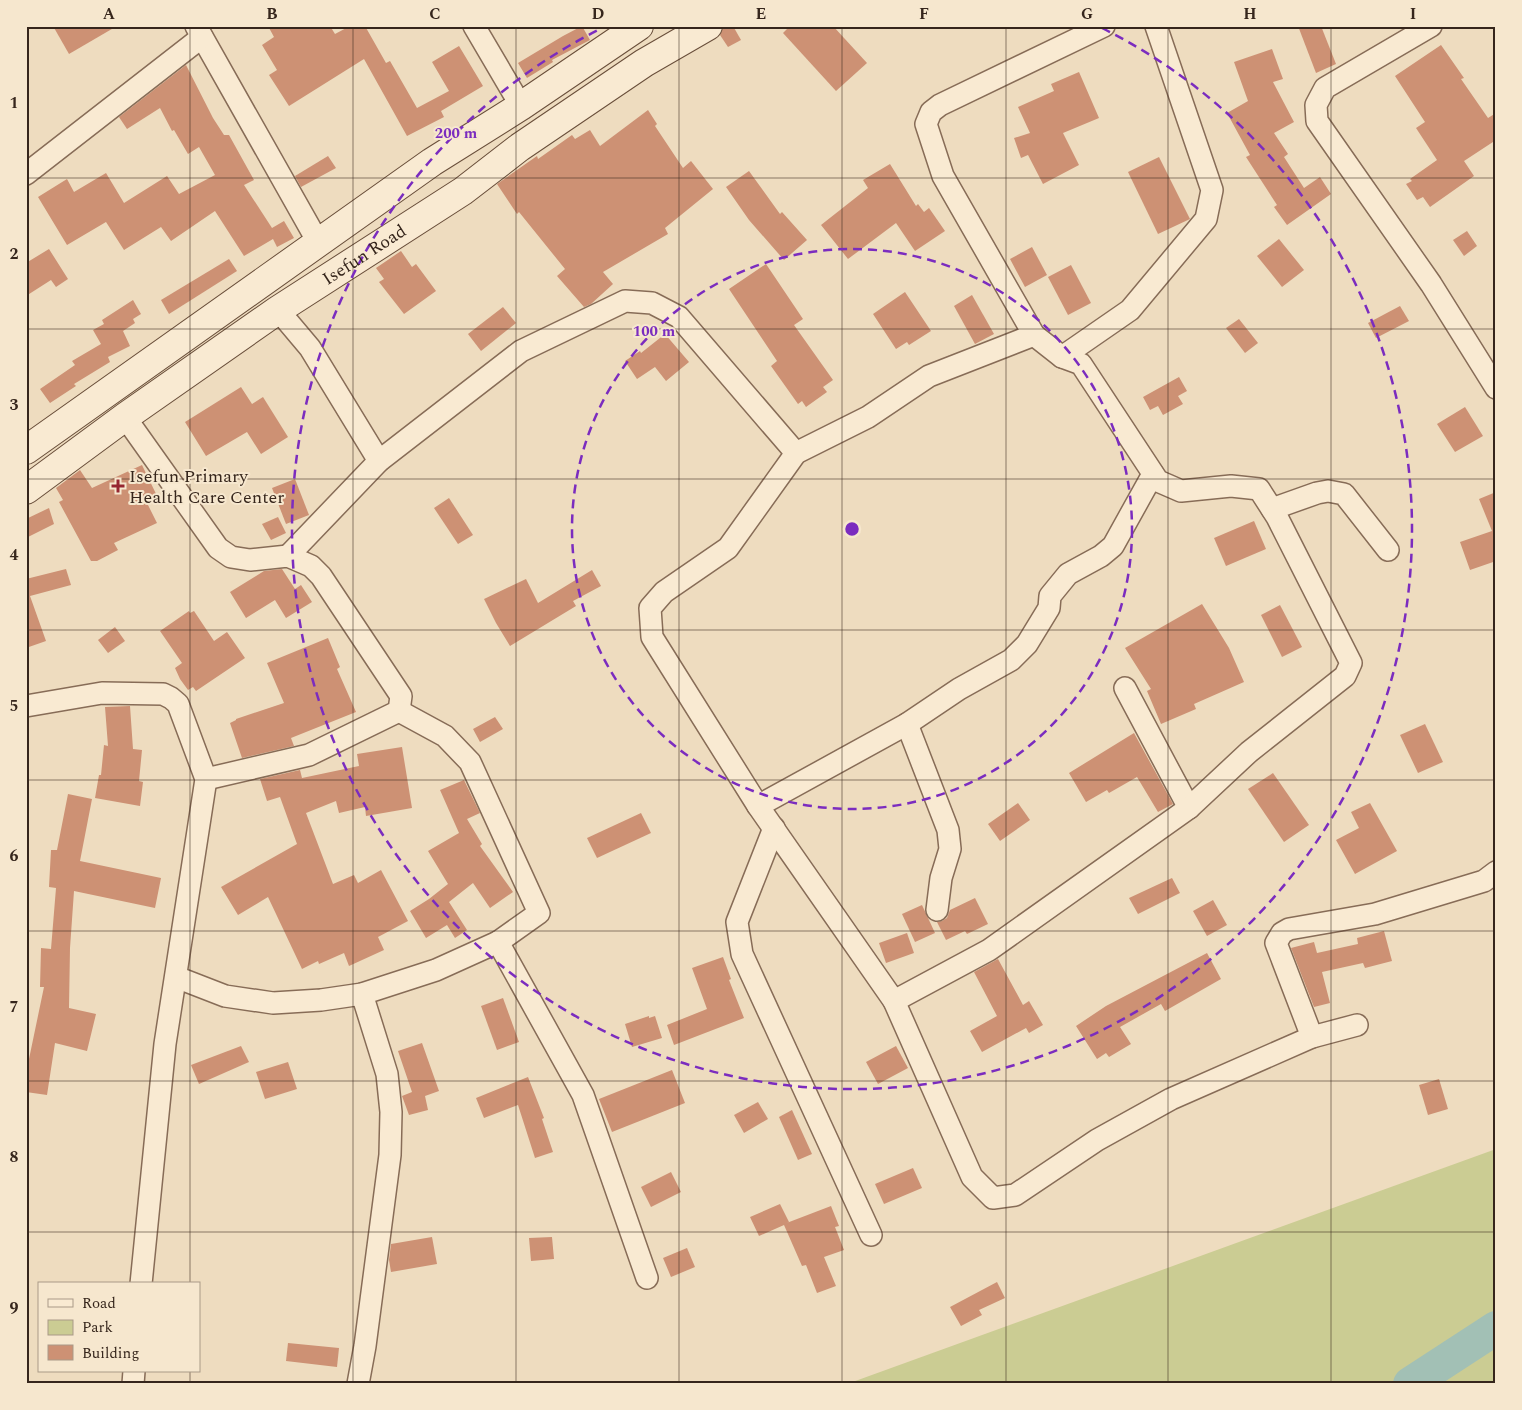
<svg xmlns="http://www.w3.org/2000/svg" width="1522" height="1410" font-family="Spectral,serif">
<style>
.green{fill:#cbcc93}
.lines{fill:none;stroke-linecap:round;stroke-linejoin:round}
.river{stroke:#a2c0b5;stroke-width:34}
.building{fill:#cd9174}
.street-casing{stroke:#876c57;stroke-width:24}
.secondary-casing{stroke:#694e3a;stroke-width:30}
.street{stroke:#f9ead2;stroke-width:21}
.secondary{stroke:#f9ead2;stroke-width:28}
.grid{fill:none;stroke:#36261c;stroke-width:1;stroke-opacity:0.55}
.ring{fill:none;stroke:#7b2cbf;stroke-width:2.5;stroke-dasharray:9 6}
.poi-dot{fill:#972631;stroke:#f6e7ce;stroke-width:2}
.labels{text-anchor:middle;stroke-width:4;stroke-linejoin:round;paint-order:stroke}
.street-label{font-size:18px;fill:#36261c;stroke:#f6e7ce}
.poi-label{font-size:18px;fill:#36261c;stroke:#f6e7ce;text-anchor:start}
.centre{fill:#7b2cbf;stroke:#f6e7ce;stroke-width:2.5}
.ring-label{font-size:15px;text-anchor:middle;font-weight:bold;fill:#7b2cbf;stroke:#f6e7ce;stroke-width:4;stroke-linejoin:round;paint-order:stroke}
.neatline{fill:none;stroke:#36261c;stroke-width:2}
.grid-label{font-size:16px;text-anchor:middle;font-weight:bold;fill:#36261c}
</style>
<rect width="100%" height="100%" fill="#eedcbf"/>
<polygon class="green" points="1496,1149 1496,1384 847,1384"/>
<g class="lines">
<polyline class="river" points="1410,1384 1496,1328"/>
</g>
<g class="building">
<polygon points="53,26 117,26 69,54"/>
<polygon points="268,26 330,26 335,34 350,26 365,26 386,63 390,61 417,108 449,91 432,62 459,46 483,86 441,111 444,117 407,136 364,59 289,106 269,75 277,70 262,45 274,37"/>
<polygon points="582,26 590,40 552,60 553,62 527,78 518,63 563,36"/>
<polygon points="726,26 733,26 741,40 728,47 720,35 723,28"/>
<polygon points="790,26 833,26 867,63 836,91 783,33"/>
<polygon points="1298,26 1321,26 1336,64 1316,73"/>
<polygon points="1441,45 1464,78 1461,79 1488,118 1496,113 1496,140 1464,161 1474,176 1430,207 1423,197 1417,200 1406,184 1412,181 1410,179 1437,160 1416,128 1425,122 1395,76"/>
<polygon points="1272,49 1283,79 1273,82 1294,122 1274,133 1288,154 1284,157 1304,188 1320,177 1331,194 1287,225 1274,207 1277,205 1246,157 1250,155 1227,113 1248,101 1234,62"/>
<polygon points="186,65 213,118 224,135 229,135 254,180 244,185 272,228 284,221 294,238 277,247 273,239 244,256 215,211 171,241 161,227 124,250 106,222 67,245 38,197 67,179 74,192 106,173 124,203 167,176 179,194 215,175 199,147 188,154 174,130 172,131 160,108 127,129 119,117"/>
<polygon points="1079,72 1099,118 1063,133 1079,165 1043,184 1028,155 1021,158 1014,138 1030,133 1018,107 1054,91 1051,84"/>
<polygon points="648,110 657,124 655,126 683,168 691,161 713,189 665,228 668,234 603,272 613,284 591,304 584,307 557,276 565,269 519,212 517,214 497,184 537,156 538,159 572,135 575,139 590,130 600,146"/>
<polygon points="328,156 336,168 301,187 295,176"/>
<polygon points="1159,157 1190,219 1158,234 1128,172"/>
<polygon points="890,164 916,206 918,204 924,212 929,208 945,231 915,251 896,223 848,259 821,225 868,188 863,180"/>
<polygon points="749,171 780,214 782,212 807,240 784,260 749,220 726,187"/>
<polygon points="1467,231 1477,246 1464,256 1453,240"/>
<polygon points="1279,239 1304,270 1282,287 1257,256"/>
<polygon points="1032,247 1047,275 1025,287 1010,259"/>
<polygon points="49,249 68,279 56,287 51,280 26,296 26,263"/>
<polygon points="401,251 412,267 416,264 436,291 404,314 379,282 384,279 376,268"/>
<polygon points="229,259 237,271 169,314 161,300"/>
<polygon points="766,264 803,319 794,325 833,380 823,387 827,392 806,407 802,401 798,404 771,366 777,361 729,289"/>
<polygon points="1071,265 1091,303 1068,315 1048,277"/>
<polygon points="905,292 931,331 909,345 907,342 896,349 873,314"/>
<polygon points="972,295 994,334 975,344 954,306"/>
<polygon points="133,300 141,314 133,319 135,323 123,331 130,346 108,357 110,362 74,384 76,386 50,403 40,389 75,365 72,361 101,344 93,330 104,324 102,320"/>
<polygon points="1400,306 1409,321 1376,338 1368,323"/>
<polygon points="503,307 516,323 481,351 468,334"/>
<polygon points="1239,319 1258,343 1245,353 1226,328"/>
<polygon points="665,334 689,362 666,381 655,367 637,379 625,361 640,351 641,353"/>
<polygon points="1179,377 1187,391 1178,396 1183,404 1163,415 1158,406 1150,410 1143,397"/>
<polygon points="241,387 252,404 263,397 288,437 261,454 247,432 206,456 185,422"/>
<polygon points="1465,407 1483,436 1455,452 1437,424"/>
<polygon points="142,465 159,500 148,505 157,523 114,543 118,550 97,561 91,561 59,502 63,500 56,488 80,470 92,488"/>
<polygon points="295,479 309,515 286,524 272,488"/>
<polygon points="1496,492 1496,561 1470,570 1460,542 1492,531 1479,499"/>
<polygon points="449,498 473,535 458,544 434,508"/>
<polygon points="49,508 54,524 26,538 26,519"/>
<polygon points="278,517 286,533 271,540 262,524"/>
<polygon points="1254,521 1266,549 1226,566 1214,538"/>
<polygon points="66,569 71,585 30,596 46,641 26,648 26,579"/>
<polygon points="282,569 295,589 301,585 312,602 286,618 275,600 246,618 230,592 264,571"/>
<polygon points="592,570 601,586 573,601 576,606 510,646 496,623 484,599 526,579 538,603"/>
<polygon points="1202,604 1229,648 1244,682 1194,704 1196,709 1161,724 1147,691 1151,689 1125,648"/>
<polygon points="1280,605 1302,647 1282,657 1261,615"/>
<polygon points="189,611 190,613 194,611 214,641 227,632 245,658 196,691 193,687 188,690 180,679 175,668 182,663 160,631"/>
<polygon points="115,627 125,641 108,653 98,640"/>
<polygon points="328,638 340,667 337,669 356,712 291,738 294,746 242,758 230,723 236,720 236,719 284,703 267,663"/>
<polygon points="130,706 133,749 142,750 139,781 143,782 140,806 95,798 99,775 101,775 104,745 108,746 105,707"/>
<polygon points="495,717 503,729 480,742 473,729"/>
<polygon points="1425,724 1443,762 1418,773 1400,735"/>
<polygon points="1134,733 1173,804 1158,812 1137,777 1109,793 1107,790 1086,802 1069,773"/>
<polygon points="402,747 412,808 366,816 365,807 339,813 336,801 306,813 333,884 354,875 358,883 381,870 408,921 378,937 384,950 349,966 344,953 319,964 318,961 302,969 268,897 238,915 221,887 297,844 280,797 267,801 260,779 300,770 302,778 359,766 357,754"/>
<polygon points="1273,773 1309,825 1284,842 1248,789"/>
<polygon points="464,780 480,813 467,819 482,844 480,846 513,892 490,908 473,883 449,902 467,930 455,938 447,925 426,938 410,911 429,899 448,884 428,851 459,833 440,790"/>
<polygon points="68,794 92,799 80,861 161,878 155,908 74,891 70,948 69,1008 96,1014 87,1051 55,1043 47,1095 26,1092 26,1059 29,1059 44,987 40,987 41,948 51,949 56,888 49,887 51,850 57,850"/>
<polygon points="1018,803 1030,820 1000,841 988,824"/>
<polygon points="1370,803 1397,851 1355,874 1336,840 1359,828 1351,812"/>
<polygon points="641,813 651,833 597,858 587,838"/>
<polygon points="1172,878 1180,893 1138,914 1129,898"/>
<polygon points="975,898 988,924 967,934 965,931 946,940 937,922 942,921 947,918 950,910"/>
<polygon points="1213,900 1227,925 1207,936 1193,911"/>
<polygon points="922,905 935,933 915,942 902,914"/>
<polygon points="1384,931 1392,961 1365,968 1363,963 1322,972 1330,1003 1314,1007 1291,948 1314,942 1317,953 1358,944 1357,938"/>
<polygon points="907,933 914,953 886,963 879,943"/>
<polygon points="1207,953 1221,979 1165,1011 1161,1004 1120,1027 1131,1044 1109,1057 1106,1053 1097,1059 1076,1026 1106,1006"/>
<polygon points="723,957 731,979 729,980 744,1018 674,1045 667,1025 707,1009 692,968"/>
<polygon points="998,959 1023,1005 1029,1001 1043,1025 1029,1033 1026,1028 982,1052 970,1031 997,1016 974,972"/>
<polygon points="503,998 519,1042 497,1050 481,1006"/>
<polygon points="649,1016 649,1018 655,1016 662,1038 632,1047 625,1024"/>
<polygon points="422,1043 439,1091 425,1096 428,1110 409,1115 402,1096 412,1092 398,1051"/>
<polygon points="241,1046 249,1062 199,1084 191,1065"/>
<polygon points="896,1046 908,1068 878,1084 866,1062"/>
<polygon points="288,1062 297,1089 265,1099 256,1072"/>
<polygon points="672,1070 685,1103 612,1132 599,1099"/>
<polygon points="528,1077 544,1118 542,1119 553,1152 535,1158 518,1105 484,1118 476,1098"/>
<polygon points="1439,1079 1448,1109 1428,1115 1419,1085"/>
<polygon points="758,1102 768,1119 744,1133 734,1115"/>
<polygon points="792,1110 812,1154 798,1160 779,1117"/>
<polygon points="913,1168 922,1188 884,1204 875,1184"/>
<polygon points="671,1172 681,1192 651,1207 641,1187"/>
<polygon points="780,1204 789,1222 784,1224 831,1206 839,1226 835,1227 844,1250 824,1257 836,1286 817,1293 806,1265 802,1266 784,1225 759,1236 750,1217"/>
<polygon points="432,1237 437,1264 391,1272 389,1260 391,1244"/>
<polygon points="552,1237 554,1259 531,1261 529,1238"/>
<polygon points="687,1248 695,1267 671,1277 663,1258"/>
<polygon points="997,1282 1005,1298 979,1310 982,1315 961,1326 950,1307"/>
<polygon points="288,1343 339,1348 337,1367 286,1361"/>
</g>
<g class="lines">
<g class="street-casing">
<g id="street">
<polyline points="196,26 318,242"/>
<polyline points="474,26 521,106"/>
<polyline points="1431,26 1325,88 1316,105 1317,121 1431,284 1496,388"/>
<polyline points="26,174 202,37"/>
<polyline points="278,310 310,348 379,461"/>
<polyline points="1034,335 929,376 868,417 796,453 728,548 664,592 650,608 652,637 758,806 894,1001 972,1177 993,1198 1015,1195 1097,1140 1171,1099 1312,1037 1357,1025"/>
<polyline points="1062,357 1130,310 1206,219 1212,190 1156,26"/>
<polyline points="125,417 218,548 231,557 250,560 288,556 311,566 321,576 401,696 399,711 309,755 206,779"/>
<polyline points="1272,509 1317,493 1328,491 1344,494 1388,550"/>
<polyline points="288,556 379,461 521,351 625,301 652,303 679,317 796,453"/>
<polyline points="1125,688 1189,808"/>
<polyline points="26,706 102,693 163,694 171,698 178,704 206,779 165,1044 141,1284"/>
<polyline points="907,724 948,830 950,849 941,878 937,910"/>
<polyline points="758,806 907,724 959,689 1011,660 1027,644 1049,608 1050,596 1068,574 1101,556 1113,546 1153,474"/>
<polyline points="774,828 737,922 742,954 871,1235"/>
<polyline points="498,942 583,1095 647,1278"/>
<polyline points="176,977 225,996 273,1003 321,1000 362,994 436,970 498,942 539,913 470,762 445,736 399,711"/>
<polyline points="894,1001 989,950 1189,808 1249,752 1345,676 1351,663 1277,517 1259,489 1231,486 1181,491 1158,481 1081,364 1062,357 1034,335 943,176 926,124 931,112 940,105 1104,26"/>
<polyline points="1312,1037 1276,943 1282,933 1289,929 1375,914 1484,881 1496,872"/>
<polyline points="133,1384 134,1371"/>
<polyline points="358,1384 365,1346 390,1155 391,1112 387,1074 362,994"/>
</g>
</g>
<g class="secondary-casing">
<g id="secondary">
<polyline points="26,450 432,162 521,106 639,26"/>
<path id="s1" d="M26,490L125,417L278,310L463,191L520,147L644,63L708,26"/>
</g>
</g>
<use href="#street" class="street"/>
<use href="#secondary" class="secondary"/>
</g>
<path class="grid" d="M190,26V1284M353,26V1384M516,26V1384M679,26V1384M842,26V1384M1006,26V1384M1168,26V1384M1331,26V1384M26,178H1496M26,329H1496M26,479H1496M26,630H1496M26,780H1496M26,931H1496M26,1081H1496M26,1232H1496M190,1371V1384"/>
<g class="ring">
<circle cx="852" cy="529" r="280"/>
<path d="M1102 28A560 560 0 1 1 602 28"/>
</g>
<path class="poi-dot" d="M115.5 478.5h5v5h5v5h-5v5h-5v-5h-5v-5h5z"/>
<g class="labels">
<g class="street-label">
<text dy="6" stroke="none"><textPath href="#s1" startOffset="412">Isefun Road</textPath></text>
</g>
<g class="poi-label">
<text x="129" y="482">Isefun Primary<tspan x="129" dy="21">Health Care Center</tspan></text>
</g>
</g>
<circle cx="852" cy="529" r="8" class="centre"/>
<g class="ring-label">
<text x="456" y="138">200 m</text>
<text x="654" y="336">100 m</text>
</g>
<rect width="1522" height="1410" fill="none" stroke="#f6e7ce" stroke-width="55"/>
<rect x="38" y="1282" width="162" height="90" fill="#f6e7ce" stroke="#a99a87"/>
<rect x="48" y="1299" width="25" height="8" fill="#f9ead2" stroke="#a99a87"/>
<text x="82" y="1308" font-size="15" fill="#36261c">Road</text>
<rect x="48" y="1320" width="25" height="15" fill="#cbcc93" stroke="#a99a87"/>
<text x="82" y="1332" font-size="15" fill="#36261c">Park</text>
<rect x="48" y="1345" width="25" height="15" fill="#cd9174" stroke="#a99a87"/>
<text x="82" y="1358" font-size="15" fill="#36261c">Building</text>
<rect x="28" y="28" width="1466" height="1354" class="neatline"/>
<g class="grid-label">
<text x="109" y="19">A</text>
<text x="272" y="19">B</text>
<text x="435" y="19">C</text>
<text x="598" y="19">D</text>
<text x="761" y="19">E</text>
<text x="924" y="19">F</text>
<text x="1087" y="19">G</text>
<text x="1250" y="19">H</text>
<text x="1413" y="19">I</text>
<text x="14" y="108">1</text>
<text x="14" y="259">2</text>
<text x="14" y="410">3</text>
<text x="14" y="560">4</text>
<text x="14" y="711">5</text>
<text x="14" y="861">6</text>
<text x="14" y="1012">7</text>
<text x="14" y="1162">8</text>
<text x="14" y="1313">9</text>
</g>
</svg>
